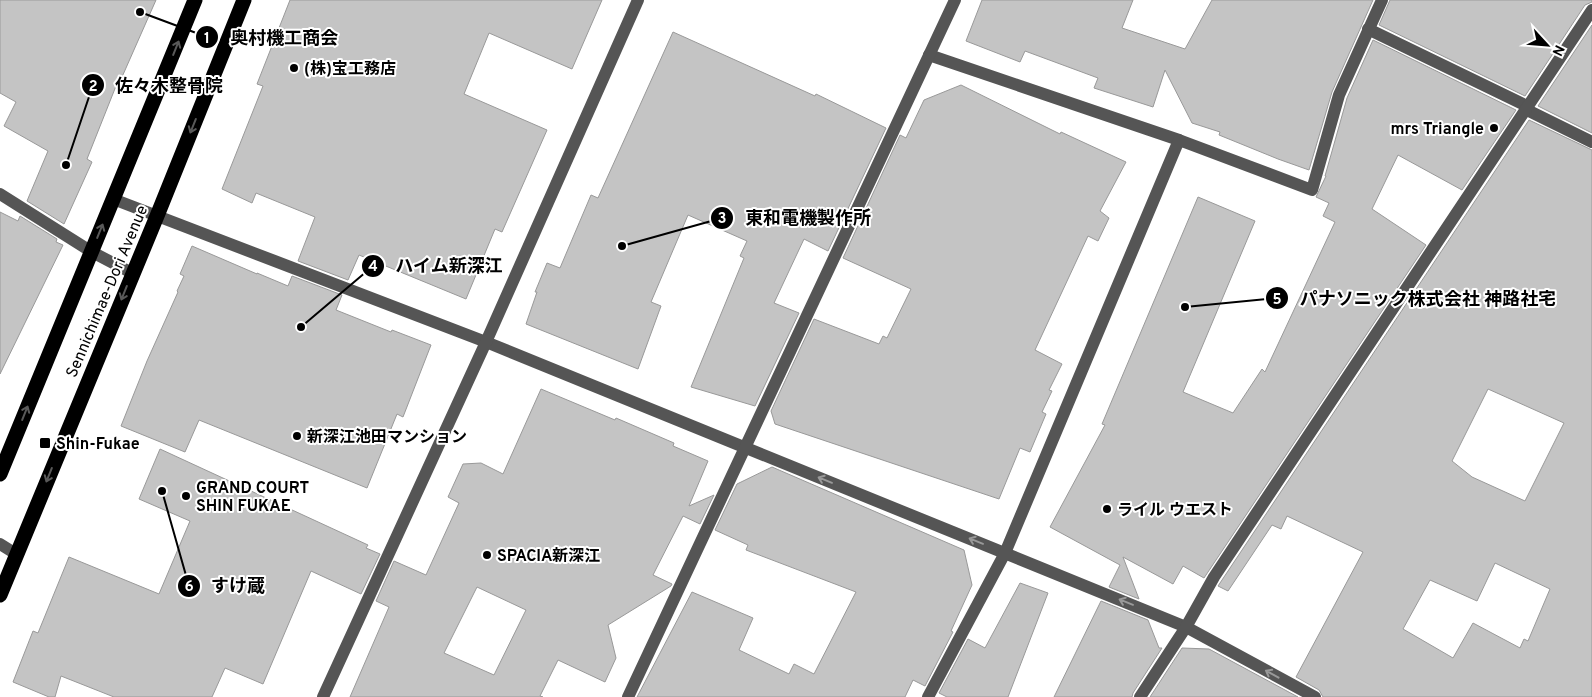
<svg xmlns="http://www.w3.org/2000/svg" width="1592" height="697" font-family="Overpass,'Noto Sans JP',sans-serif">
<style>
.building{fill:#c4c4c4;stroke:#999;fill-rule:evenodd}
.lines{fill:none;stroke-linecap:round;stroke-linejoin:round}
.minor{stroke:#555;stroke-width:12}
.highway{stroke:#000;stroke-width:15}
.oneway{stroke:#595959}
.oneway2{stroke:#999}
.poi-dot{fill:#000;stroke:#fff;stroke-width:2}
.labels{text-anchor:middle;stroke-width:4;stroke-linejoin:round;paint-order:stroke}
.poi-label{font-size:16px;font-weight:bold;fill:#000;stroke:#fff;text-anchor:start}
.street-label{font-size:16px;fill:#000;stroke:#fff}
.leader{fill:none;stroke:#000;stroke-width:2}
.callout-dot{fill:#000;stroke:#fff;stroke-width:2}
.mark-label{font-size:15px;text-anchor:middle;font-weight:bold;fill:#fff}
.callout-label{font-size:18px;text-anchor:middle;font-weight:bold;fill:#000;stroke:#fff;stroke-width:4;stroke-linejoin:round;paint-order:stroke}
</style>
<rect width="100%" height="100%" fill="#fff"/>
<g class="building">
<polygon points="0,0 156,0 122,77 120,76 87,159 92,162 64,224 27,201 48,151 4,126 16,102 0,93"/>
<polygon points="290,0 602,0 572,69 489,33 464,94 547,130 502,232 495,229 466,299 359,255 348,280 298,261 315,217 256,193 252,203 222,189 263,86 257,84"/>
<polygon points="982,0 1133,0 1122,28 1185,49 1212,0 1373,0 1332,92 1309,170 1278,159 1219,135 1220,132 1192,123 1165,70 1153,107 1094,88 1098,78 1025,51 1020,62 966,41"/>
<polygon points="1390,0 1592,0 1592,2 1585,5 1525,96 1379,25"/>
<polygon points="1592,25 1592,133 1538,106"/>
<polygon points="673,32 815,96 816,94 886,128 828,251 804,239 774,303 799,313 755,406 691,387 744,258 740,256 747,241 688,215 651,302 661,306 638,369 526,324 537,292 535,292 547,263 560,268 591,195 598,198"/>
<polygon points="1373,40 1516,110 1462,190 1398,155 1372,209 1426,245 1204,578 1183,566 1173,584 1123,557 1139,599 1109,587 1120,565 1050,527 1105,425 1102,424 1198,197 1255,221 1183,392 1233,413 1262,369 1265,372 1335,222 1323,216 1329,203 1316,197 1326,176 1325,176 1347,98"/>
<polygon points="961,85 1060,134 1061,132 1126,162 1100,211 1109,218 1098,241 1088,236 1035,350 1062,364 1049,390 1052,391 1042,412 1046,414 1030,452 1020,448 999,499 775,424 771,411 814,319 879,344 883,336 887,338 911,289 843,258 900,135 906,138 924,100"/>
<path d="M1529,120L1592,150V697H1323L1319,690L1296,677L1363,552L1287,516L1281,529L1272,525L1228,591L1218,586ZM1488,389L1564,423L1525,501L1472,477L1452,461ZM1495,563L1550,589L1528,641L1524,639L1520,648L1473,623L1453,658L1403,629L1430,580L1477,601Z"/>
<polygon points="0,212 18,221 20,216 57,239 56,242 63,245 0,374"/>
<polygon points="192,246 257,274 257,273 288,286 292,276 342,295 336,310 391,332 392,330 431,345 403,417 397,414 367,488 199,420 185,452 121,426 147,361 178,292 177,291 184,276 180,274"/>
<path d="M541,389L615,420L616,418L674,443L673,446L708,461L689,506L714,495L700,524L683,516L653,575L672,584L671,586L608,625L616,658L605,682L558,660L540,696L543,697H350L389,607L376,601L394,561L426,575L459,503L448,497L463,464L481,463L503,474ZM477,587L526,610L494,675L444,653Z"/>
<polygon points="160,449 368,545 366,548 380,554 361,594 311,571 263,684 225,668 212,697 114,697 61,676 55,697 49,697 13,682 33,631 38,633 69,557 159,594 190,521 139,499"/>
<polygon points="772,467 964,550 972,585 951,631 953,632 925,686 913,680 905,697 637,697 692,592 753,618 739,650 789,674 794,664 814,674 856,592 746,550 748,545 715,530 737,484"/>
<polygon points="1020,583 1048,593 1008,697 947,697 939,693 968,639 985,648"/>
<polygon points="1101,601 1148,620 1159,648 1162,648 1133,693 1132,697 1054,697"/>
<polygon points="1182,648 1209,649 1298,697 1150,697"/>
</g>
<g class="lines">
<g class="minor">
<polyline points="1368,29 1527,106"/>
<polyline points="929,55 1179,140"/>
<polyline points="1525,109 1592,142"/>
<polyline points="0,194 92,252 132,273"/>
<polyline points="113,199 486,342 1186,627 1315,697"/>
<polyline points="0,544 16,554"/>
<polyline points="323,697 486,342 638,0"/>
<polyline points="628,697 955,0"/>
<polyline points="928,697 1005,553 1179,140 1312,190 1339,95 1382,0"/>
<polyline points="1140,697 1186,627 1214,577 1592,10"/>
</g>
<g class="highway">
<polyline points="0,474 195,0"/>
<polyline points="0,595 157,216 244,0"/>
</g>
</g>
<defs><path id="oneway-shaft" d="M-6 0H5M1.5-3L5.5 0L1.5 3" fill="none" stroke-width="1.6" stroke-linecap="round" stroke-linejoin="round" transform="scale(1.25)"/></defs>
<g class="oneway">
<use href="#oneway-shaft" transform="translate(176 48) rotate(-68)"/>
<use href="#oneway-shaft" transform="translate(193 126) rotate(112)"/>
<use href="#oneway-shaft" transform="translate(100 231) rotate(-68)"/>
<use href="#oneway-shaft" transform="translate(124 293) rotate(112)"/>
<use href="#oneway-shaft" transform="translate(25 413) rotate(-68)"/>
<use href="#oneway-shaft" transform="translate(49 475) rotate(112)"/>
</g>
<g class="oneway2">
<use href="#oneway-shaft" transform="translate(825 480) rotate(-158)"/>
<use href="#oneway-shaft" transform="translate(976 541) rotate(-158)"/>
<use href="#oneway-shaft" transform="translate(1126 602) rotate(-158)"/>
<use href="#oneway-shaft" transform="translate(1272 674) rotate(-151)"/>
</g>
<g class="poi-dot">
<circle cx="294" cy="68" r="5"/>
<circle cx="1494" cy="128" r="5"/>
<circle cx="297" cy="436" r="5"/>
<rect x="39" y="437" width="12" height="12" rx="2.5"/>
<circle cx="186" cy="496" r="5"/>
<circle cx="1107" cy="509" r="5"/>
<circle cx="487" cy="555" r="5"/>
</g>
<g class="labels">
<g class="poi-label">
<text x="304" y="74">(株)宝工務店</text>
<text x="1484" y="134" text-anchor="end">mrs Triangle</text>
<text x="307" y="442">新深江池田マンション</text>
<text x="56" y="449">Shin-Fukae</text>
<text x="196" y="493">GRAND COURT<tspan x="196" dy="18">SHIN FUKAE</tspan></text>
<text x="1117" y="515">ライル ウエスト</text>
<text x="497" y="561">SPACIA新深江</text>
</g>
<g class="street-label">
<text transform="translate(106 291) rotate(-67)" y="6">Sennichimae-Dori Avenue</text>
</g>
</g>
<path class="leader" d="M140 12L207 37M66 165L93 85M622 246L722 218M301 327L373 266M1185 307L1277 298M162 491L189 586"/>
<g class="callout-dot">
<circle cx="140" cy="12" r="5"/>
<circle cx="66" cy="165" r="5"/>
<circle cx="622" cy="246" r="5"/>
<circle cx="301" cy="327" r="5"/>
<circle cx="1185" cy="307" r="5"/>
<circle cx="162" cy="491" r="5"/>
<circle cx="207" cy="37" r="12"/>
<circle cx="93" cy="85" r="12"/>
<circle cx="722" cy="218" r="12"/>
<circle cx="373" cy="266" r="12"/>
<circle cx="1277" cy="298" r="12"/>
<circle cx="189" cy="586" r="12"/>
</g>
<g class="mark-label">
<text x="207" y="43">1</text>
<text x="93" y="91">2</text>
<text x="722" y="223">3</text>
<text x="373" y="271">4</text>
<text x="1277" y="304">5</text>
<text x="189" y="591">6</text>
</g>
<g class="callout-label">
<text x="284" y="44">奥村機工商会</text>
<text x="169" y="92">佐々木整骨院</text>
<text x="808" y="224">東和電機製作所</text>
<text x="449" y="272">ハイム新深江</text>
<text x="1428" y="305">パナソニック株式会社 神路社宅</text>
<text x="238" y="592">すけ蔵</text>
</g>
<g transform="translate(1547 45) rotate(116)" stroke="#ffffff" stroke-width="4" paint-order="stroke">
<path d="M0-4L9 19L0 12L-9 19Z" fill="#000000"/>
<text y="-8" font-size="14" font-weight="bold" text-anchor="middle" fill="#000000">N</text>
</g>
</svg>
